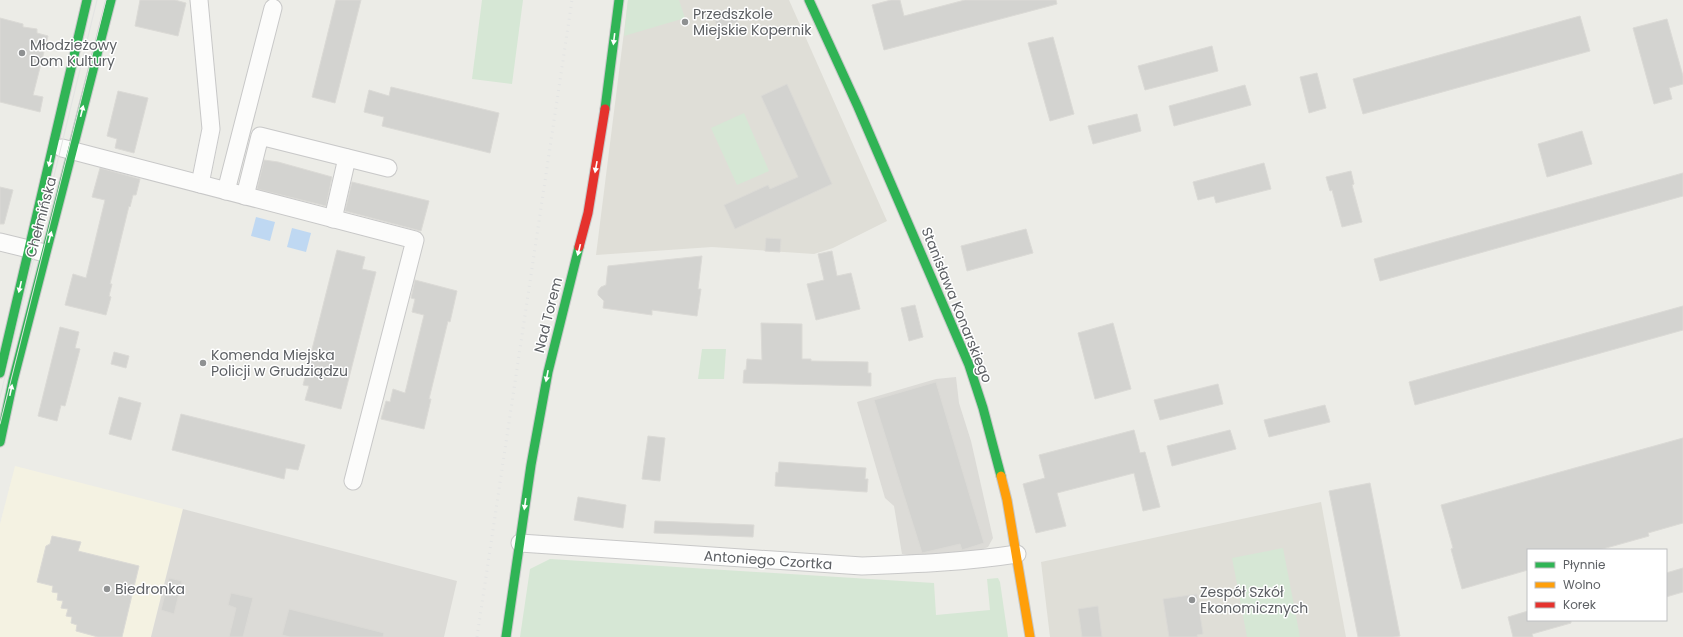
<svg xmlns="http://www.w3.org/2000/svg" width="1683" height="637" font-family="Poppins,sans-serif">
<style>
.commercial{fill:#f4f2e2}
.industrial{fill:#dcdbd7}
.education{fill:#dfded7}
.green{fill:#d6e7d5}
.water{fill:#bfd8f2}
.building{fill:#d3d3d0;stroke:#dbdad6}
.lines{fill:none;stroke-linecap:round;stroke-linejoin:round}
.street-casing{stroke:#c8c8c8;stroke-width:19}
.fast-casing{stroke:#c7c8c8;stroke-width:11}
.slow-casing{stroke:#c7c8c8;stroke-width:11}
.jam-casing{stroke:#c7c8c8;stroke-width:11}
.street{stroke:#fcfcfb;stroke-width:17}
.fast{stroke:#30b455;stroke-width:9}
.slow{stroke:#ff9f0a;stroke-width:9}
.jam{stroke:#e5322d;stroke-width:9}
.tram{stroke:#e3e4e3;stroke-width:1}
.rail{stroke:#e3e4e3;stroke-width:3;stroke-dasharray:1 5;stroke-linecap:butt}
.oneway{fill:#fff}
.poi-dot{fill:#8f9192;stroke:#fff;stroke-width:1.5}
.labels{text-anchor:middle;stroke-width:3;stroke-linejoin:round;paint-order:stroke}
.poi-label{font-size:14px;fill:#5d6064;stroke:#fff;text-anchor:start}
.street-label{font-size:14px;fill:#5d6064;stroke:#fff}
</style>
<rect width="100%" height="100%" fill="#ecece7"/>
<polygon class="commercial" points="15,466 183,509 151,637 0,637 0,524"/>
<g class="industrial">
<polygon points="956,377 959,403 971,441 993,538 988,547 976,552 917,556 902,554 894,506 885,498 857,402 936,379"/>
<polygon points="183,509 457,581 444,637 151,637"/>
</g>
<g class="education">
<polygon points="628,0 789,0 887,221 833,248 814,254 712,247 596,255"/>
<polygon points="1321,502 1346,637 1050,637 1041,562"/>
</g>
<g class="green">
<polygon points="482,0 523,0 512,84 472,79"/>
<polygon points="628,0 679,0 685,18 624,36"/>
<polygon points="744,113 769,171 737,185 711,128"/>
<polygon points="702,349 726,349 724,379 698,379"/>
<polygon points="1283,548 1300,637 1247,637 1232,558"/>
<polygon points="550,559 934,583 936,615 990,610 987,579 998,578 1000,582 1008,637 520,637 530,569"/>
</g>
<g class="water">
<polygon points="256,217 275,222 270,241 251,236"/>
<polygon points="292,228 311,233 306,252 287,247"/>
</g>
<g class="building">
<polygon points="140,0 175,0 186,3 178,36 135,26"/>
<polygon points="336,0 361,0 335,103 312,97"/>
<polygon points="891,0 900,0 904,16 965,0 1056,0 1057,4 884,50 872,5"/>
<polygon points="735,9 738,22 717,28 714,15"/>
<polygon points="1580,16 1590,51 1363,114 1353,79"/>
<polygon points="0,18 23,24 23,27 37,29 37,33 48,36 33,95 43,97 40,112 0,102"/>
<polygon points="1667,19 1683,76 1683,84 1669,88 1672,99 1654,104 1633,28"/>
<polygon points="1053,37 1074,114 1050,121 1028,43"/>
<polygon points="1212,46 1218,71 1145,90 1138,66"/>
<polygon points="1317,73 1326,108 1309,113 1300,77"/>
<polygon points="787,84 832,184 735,229 724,205 768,185 770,189 798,177 761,96"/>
<polygon points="1245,85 1251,105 1174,126 1169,106"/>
<polygon points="391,87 499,113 490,153 382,126 384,117 364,112 369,90 389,96"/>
<polygon points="118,91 148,98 134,153 115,148 117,139 107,136"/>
<polygon points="1137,114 1141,131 1093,144 1088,126"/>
<polygon points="1582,131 1592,164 1547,177 1538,144"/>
<polygon points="264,160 278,162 332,177 326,206 257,189"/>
<polygon points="1264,163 1271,189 1216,203 1214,196 1198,200 1193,182"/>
<polygon points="100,168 140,179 136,195 133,195 130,207 129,206 110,284 112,284 109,296 111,297 106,315 65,305 73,274 86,278 105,200 92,197"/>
<polygon points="1351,171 1354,184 1352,185 1362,222 1342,227 1332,190 1330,191 1326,177"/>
<polygon points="1683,173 1683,196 1380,281 1374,259"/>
<polygon points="352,182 429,201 421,231 345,211"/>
<polygon points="0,187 13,190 4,224 0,224"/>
<polygon points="1026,229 1033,253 967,271 961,246"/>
<polygon points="766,238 781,239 780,252 765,251"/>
<polygon points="337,250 365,257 362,269 376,272 341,409 305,400 309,386 303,385"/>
<polygon points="832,251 837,276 851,273 860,309 816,320 807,284 824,280 818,254"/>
<polygon points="702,256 698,289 701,289 697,316 652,310 652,315 603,308 604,301 598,295 598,291 601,287 606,285 608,266"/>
<polygon points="415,280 457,291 450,322 448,321 429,399 431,399 424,429 381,419 386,401 390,402 393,389 405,393 424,315 412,312 415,299 411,298"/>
<polygon points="915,305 923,337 909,341 901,308"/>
<polygon points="1683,306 1683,330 1415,405 1409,382"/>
<polygon points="761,323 802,324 802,359 811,359 811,361 868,362 868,373 871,373 871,386 743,383 744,370 746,370 747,359 762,360"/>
<polygon points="1113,323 1131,389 1095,399 1078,333"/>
<polygon points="60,327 79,332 75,348 80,349 65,406 61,405 57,421 38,416"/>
<polygon points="114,352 129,356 126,368 111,364"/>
<polygon points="936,382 984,543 962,550 960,544 922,553 874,400"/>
<polygon points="1218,384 1223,404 1160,420 1154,400"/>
<polygon points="119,397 141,403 131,440 109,434"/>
<polygon points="1325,405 1330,422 1269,437 1264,420"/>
<polygon points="181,414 305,445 298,470 286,468 284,479 172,450"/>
<polygon points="1134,430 1140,453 1145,452 1160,507 1143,511 1134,473 1057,493 1066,526 1036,533 1023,484 1045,478 1039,455"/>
<polygon points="1230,430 1236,449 1172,466 1167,446"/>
<polygon points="648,436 665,438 660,481 642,479"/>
<polygon points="1683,438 1683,523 1648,533 1649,536 1599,550 1528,550 1528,570 1462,589 1451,549 1453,548 1441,505"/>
<polygon points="779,462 866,468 865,479 868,479 867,492 775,486 776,472 778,473"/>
<polygon points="1370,483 1400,636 1393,637 1358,637 1329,491"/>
<polygon points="578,497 626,505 623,528 574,520"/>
<polygon points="655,521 754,525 753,537 654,533"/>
<polygon points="52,536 81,542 78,551 139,566 122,637 98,637 76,631 77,625 71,623 72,617 66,616 68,609 61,608 63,601 57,600 58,593 52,592 53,586 37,582 46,546 50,544"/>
<polygon points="1683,568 1683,592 1666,597 1666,573"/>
<polygon points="169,578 182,581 174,614 161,610"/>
<polygon points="231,593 253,598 243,637 229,637 236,608 228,605"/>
<polygon points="1197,594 1203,634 1197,635 1198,637 1169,637 1163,599"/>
<polygon points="1098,606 1102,637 1082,637 1078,609"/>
<polygon points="289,609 384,633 383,637 290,637 282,635"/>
<polygon points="1528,611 1528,620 1571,620 1571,623 1532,634 1533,637 1513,637 1508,617"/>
</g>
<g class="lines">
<g class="street-casing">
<g id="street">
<polyline points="199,0 211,129 200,184"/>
<polyline points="62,148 415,240 353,481"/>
<polyline points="226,191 273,8"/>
<polyline points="245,196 260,136 388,168"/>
<polyline points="333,219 347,158"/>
<polyline points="0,242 41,252"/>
<path d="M520,543L862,566C914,564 966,562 1017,554"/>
</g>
</g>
<g class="fast-casing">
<g id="fast">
<polyline points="809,0 858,107 969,365 983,408 1001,476"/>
<polyline points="605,109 619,0"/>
<polyline points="0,373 87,0"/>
<polyline points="0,442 13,381 111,0"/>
<polyline points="506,637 531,465 548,372 579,247"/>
</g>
</g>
<g class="slow-casing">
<polyline id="slow" points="1001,476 1007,500 1030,637"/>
</g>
<g class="jam-casing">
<polyline id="jam" points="579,247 588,213 605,109"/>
</g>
<use href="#street" class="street"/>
<use href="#fast" class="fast"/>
<use href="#slow" class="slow"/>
<use href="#jam" class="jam"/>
<g class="tram">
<polyline points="0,397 97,0"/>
<polyline points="0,424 106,0"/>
</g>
<polyline class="rail" points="477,637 572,0"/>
</g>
<defs><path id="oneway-solid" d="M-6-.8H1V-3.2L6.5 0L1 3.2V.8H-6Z"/></defs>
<g class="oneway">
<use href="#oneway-solid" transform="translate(614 39) rotate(97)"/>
<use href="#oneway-solid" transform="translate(82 111) rotate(-76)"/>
<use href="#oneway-solid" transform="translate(50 161) rotate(103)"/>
<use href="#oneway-solid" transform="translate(596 167) rotate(100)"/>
<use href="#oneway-solid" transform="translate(50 237) rotate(-75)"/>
<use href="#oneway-solid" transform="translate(579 250) rotate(104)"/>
<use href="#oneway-solid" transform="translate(20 287) rotate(103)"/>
<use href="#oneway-solid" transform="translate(547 376) rotate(101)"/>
<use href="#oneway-solid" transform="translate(11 390) rotate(-78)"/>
<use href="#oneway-solid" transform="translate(525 504) rotate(98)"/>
</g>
<g class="poi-dot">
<circle cx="685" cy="22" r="4"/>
<circle cx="22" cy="53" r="4"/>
<circle cx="203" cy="363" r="4"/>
<circle cx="107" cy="589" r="4"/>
<circle cx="1192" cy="600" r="4"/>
</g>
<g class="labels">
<g class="poi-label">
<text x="693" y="19">Przedszkole<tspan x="693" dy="16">Miejskie Kopernik</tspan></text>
<text x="30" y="50">Młodzieżowy<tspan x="30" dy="16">Dom Kultury</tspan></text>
<text x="211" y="360">Komenda Miejska<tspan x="211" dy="16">Policji w Grudziądzu</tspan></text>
<text x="115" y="594">Biedronka</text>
<text x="1200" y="597">Zespół Szkół<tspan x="1200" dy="16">Ekonomicznych</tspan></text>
</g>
<g class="street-label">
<text transform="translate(41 217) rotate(-75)" y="5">Chełmińska</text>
<text transform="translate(957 305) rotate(68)" y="5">Stanisława Konarskiego</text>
<text transform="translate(548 315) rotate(-76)" y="5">Nad Torem</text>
<text transform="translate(768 560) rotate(4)" y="5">Antoniego Czortka</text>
</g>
</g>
<rect x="1527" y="549" width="140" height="72" fill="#ffffff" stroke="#bebfc1"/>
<rect x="1535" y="562" width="20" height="6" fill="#30b455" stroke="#bebfc1"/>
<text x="1563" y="569" font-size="12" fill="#5d6064">Płynnie</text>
<rect x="1535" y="582" width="20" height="6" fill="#ff9f0a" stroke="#bebfc1"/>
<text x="1563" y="589" font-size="12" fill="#5d6064">Wolno</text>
<rect x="1535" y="602" width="20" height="6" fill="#e5322d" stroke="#bebfc1"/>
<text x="1563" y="609" font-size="12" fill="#5d6064">Korek</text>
</svg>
